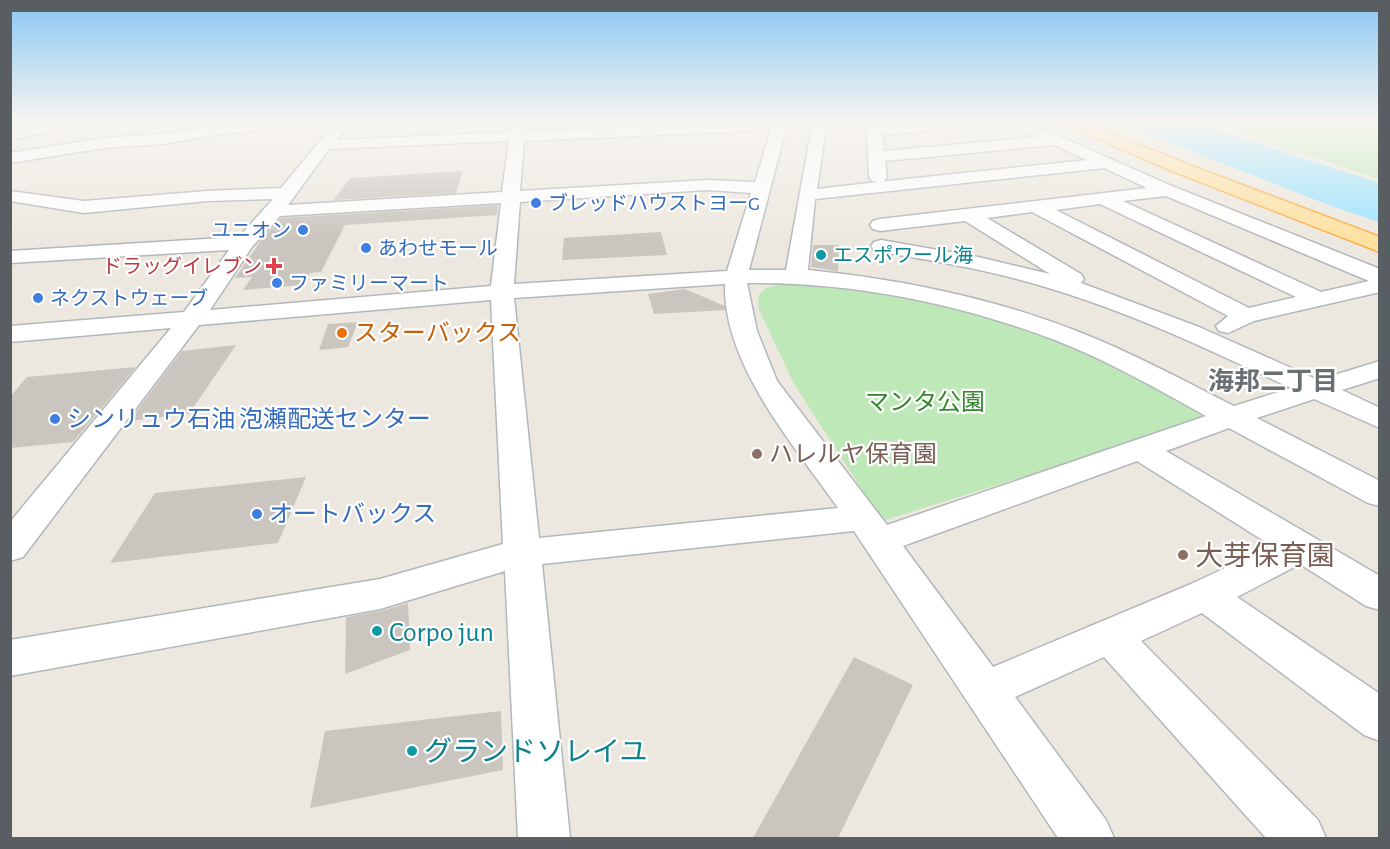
<svg xmlns="http://www.w3.org/2000/svg" width="1390" height="849" font-family="'Alegreya Sans','Noto Sans JP',sans-serif">
<style>
.green{fill:#bfe8b8}
.water{fill:#9de4ff}
.building{fill:#cac5be}
.lines{fill:none;stroke-linecap:round;stroke-linejoin:round}
.minor-casing{stroke:#b2b7bc;stroke-width:3}
.major-casing{stroke:#ffae46;stroke-width:3}
.minor{fill:#fff;fill-rule:evenodd}
.major{fill:#ffe1a2;fill-rule:evenodd}
.shop-dot{fill:#3f7fe0;stroke:#fff;stroke-width:2}
.culture-dot{fill:#0f9aa8;stroke:#fff;stroke-width:2}
.health-dot{fill:#e0444e;stroke:#fff;stroke-width:2}
.food-dot{fill:#e8710a;stroke:#fff;stroke-width:2}
.education-dot{fill:#8d6e63;stroke:#fff;stroke-width:2}
.labels{text-anchor:middle;stroke-width:4.5;stroke-linejoin:round;paint-order:stroke}
.far-shop-label{font-size:20px;fill:#366cbe;stroke:#fff;text-anchor:start}
.far-culture-label{font-size:20px;fill:#0d838f;stroke:#fff;text-anchor:start}
.far-health-label{font-size:20px;fill:#be3a42;stroke:#fff;text-anchor:end}
.food-label{font-size:24px;fill:#c56008;stroke:#fff;text-anchor:start}
.park-label{font-size:24px;fill:#35862c;stroke:#fff}
.shop-label{font-size:24px;fill:#366cbe;stroke:#fff;text-anchor:start}
.education-label{font-size:24px;fill:#785e54;stroke:#fff;text-anchor:start}
.neighbourhood-label{font-size:26px;font-weight:bold;fill:#697074;stroke:#fff}
.near-education-label{font-size:28px;fill:#785e54;stroke:#fff;text-anchor:start}
.near-culture-label{font-size:28px;fill:#0d838f;stroke:#fff;text-anchor:start}
</style>
<rect width="100%" height="100%" fill="#ede8df"/>
<g class="green">
<polygon points="1205,121 1379,121 1379,179"/>
<polygon points="795,281 886,289 1065,338 1211,418 882,521 794,384 759,310 758,296 766,288"/>
</g>
<polygon class="water" points="1114,121 1190,121 1379,183 1379,222 1326,204"/>
<g class="building">
<polygon points="463,171 456,193 334,200 350,178"/>
<polygon points="498,205 497,215 345,225 321,272 310,273 303,285 243,290 252,277 235,278 262,239 281,218"/>
<polygon points="661,232 667,255 562,260 564,238"/>
<polygon points="813,245 839,245 838,271 811,267"/>
<polygon points="685,289 725,306 725,310 654,314 648,294"/>
<polygon points="358,322 348,347 319,350 328,324"/>
<polygon points="236,345 189,414 129,421 182,351"/>
<polygon points="136,367 73,442 10,448 10,397 27,377"/>
<polygon points="306,477 278,543 110,563 155,493"/>
<polygon points="408,603 410,650 345,674 346,617 381,611"/>
<polygon points="854,657 913,685 838,838 753,838"/>
<polygon points="501,711 503,770 310,808 325,731"/>
</g>
<g class="lines">
<g class="minor-casing">
<g id="minor">
<polygon points="61,121 85,121 83,124 10,140 10,131"/>
<path d="M281,121H351L337,140L510,132L511,121H525L524,132L788,121L749,270H786L813,121H827L817,189L878,182L872,181L869,177L866,121H880L881,126L955,121H1025L1172,186L1380,269V292L1254,321L1228,333L1219,331L1216,326L1228,316L1032,212L987,218L1081,274L1084,279L1081,283L1199,327L1318,380L1380,361V378L1342,390L1380,408V428L1314,399L1257,418L1380,481V506L1368,503L1229,428L1166,451L1380,576V610L1366,606L1300,564L1237,597L1380,694V741L1364,735L1202,613L1141,641L1318,820L1326,838H1266L1104,657L1015,697L1106,820L1114,838H1058L854,531L542,564L570,838H518L505,571L380,609L10,676V640L380,579L503,544L491,300L199,325L23,557L10,561V522L171,328L10,342V326L184,312L229,250L10,263V251L239,237L273,199L207,201L84,213L10,201V191L84,201L207,191L281,188L333,125L226,133L163,144L104,148L10,163V153L104,138L163,134L226,125ZM1009,124L1037,137L884,151L882,135ZM771,130L755,182L707,180L520,191L524,141ZM509,141L502,192L288,205L329,149ZM1054,145L1087,160L878,182L884,181L887,177L885,161ZM1104,168L1147,188L880,219L873,221L870,225L873,229L880,231L965,221L1050,274L978,257L881,240L874,242L871,246L874,250L881,252C935,261 989,270 1042,286C1128,311 1210,350 1291,388L1234,406C1182,380 1129,351 1074,330C989,297 898,279 808,270L815,199ZM707,190L751,193L727,271L514,284L520,202ZM1166,196L1369,281L1321,292L1123,201ZM501,203L491,286L210,310L252,247L280,216ZM1100,204L1296,297L1249,308L1056,210ZM747,283C852,282 957,303 1055,340C1107,360 1157,389 1206,416L887,525L777,381L757,331ZM725,284C723,365 794,445 838,508L539,538L514,298ZM1137,461L1272,546L1191,584L993,667L903,546Z"/>
</g>
</g>
<g class="major-casing">
<polygon id="major" points="1061,121 1081,121 1184,163 1380,237 1380,252 1172,171 1064,124"/>
</g>
<use href="#minor" class="minor"/>
<use href="#major" class="major"/>
</g>
<linearGradient id="sky" x2="0" y2="1"><stop stop-color="#8ac7f1"/><stop offset="0.51" stop-color="#f7f5f1"/><stop offset="1" stop-color="#f7f5f1" stop-opacity="0"/></linearGradient>
<rect width="1390" height="239" fill="url(#sky)"/>
<g class="shop-dot">
<circle cx="536" cy="203" r="6"/>
<circle cx="303" cy="230" r="6"/>
<circle cx="366" cy="248" r="6"/>
<circle cx="277" cy="283" r="6"/>
<circle cx="38" cy="298" r="6"/>
<circle cx="55" cy="419" r="6"/>
<circle cx="257" cy="514" r="6"/>
</g>
<g class="culture-dot">
<circle cx="821" cy="255" r="6"/>
<circle cx="377" cy="631" r="6"/>
<circle cx="412" cy="751" r="6"/>
</g>
<path class="health-dot" d="M271 257h6v6h6v6h-6v6h-6v-6h-6v-6h6z"/>
<circle class="food-dot" cx="342" cy="333" r="6"/>
<g class="education-dot">
<circle cx="757" cy="454" r="6"/>
<circle cx="1183" cy="555" r="6"/>
</g>
<g class="labels">
<g class="far-shop-label">
<text x="548" y="210">ブレッドハウストヨーG</text>
<text x="291" y="237" text-anchor="end">ユニオン</text>
<text x="378" y="255">あわせモール</text>
<text x="289" y="290">ファミリーマート</text>
<text x="50" y="305">ネクストウェーブ</text>
</g>
<g class="far-culture-label">
<text x="833" y="262">エスポワール海</text>
</g>
<g class="far-health-label">
<text x="262" y="273">ドラッグイレブン</text>
</g>
<g class="food-label">
<text x="354" y="341">スターバックス</text>
</g>
<g class="park-label">
<text x="925" y="410">マンタ公園</text>
</g>
<g class="shop-label">
<text x="67" y="427">シンリュウ石油 泡瀬配送センター</text>
<text x="269" y="522">オートバックス</text>
</g>
<g class="education-label">
<text x="769" y="462">ハレルヤ保育園</text>
</g>
<g class="neighbourhood-label">
<text x="1273" y="390">海邦二丁目</text>
</g>
<g class="near-education-label">
<text x="1195" y="565">大芽保育園</text>
</g>
<g class="near-culture-label">
<text x="389" y="641">Corpo jun</text>
<text x="424" y="761">グランドソレイユ</text>
</g>
</g>
<rect width="1390" height="849" fill="none" stroke="#585e62" stroke-width="24"/>
</svg>
